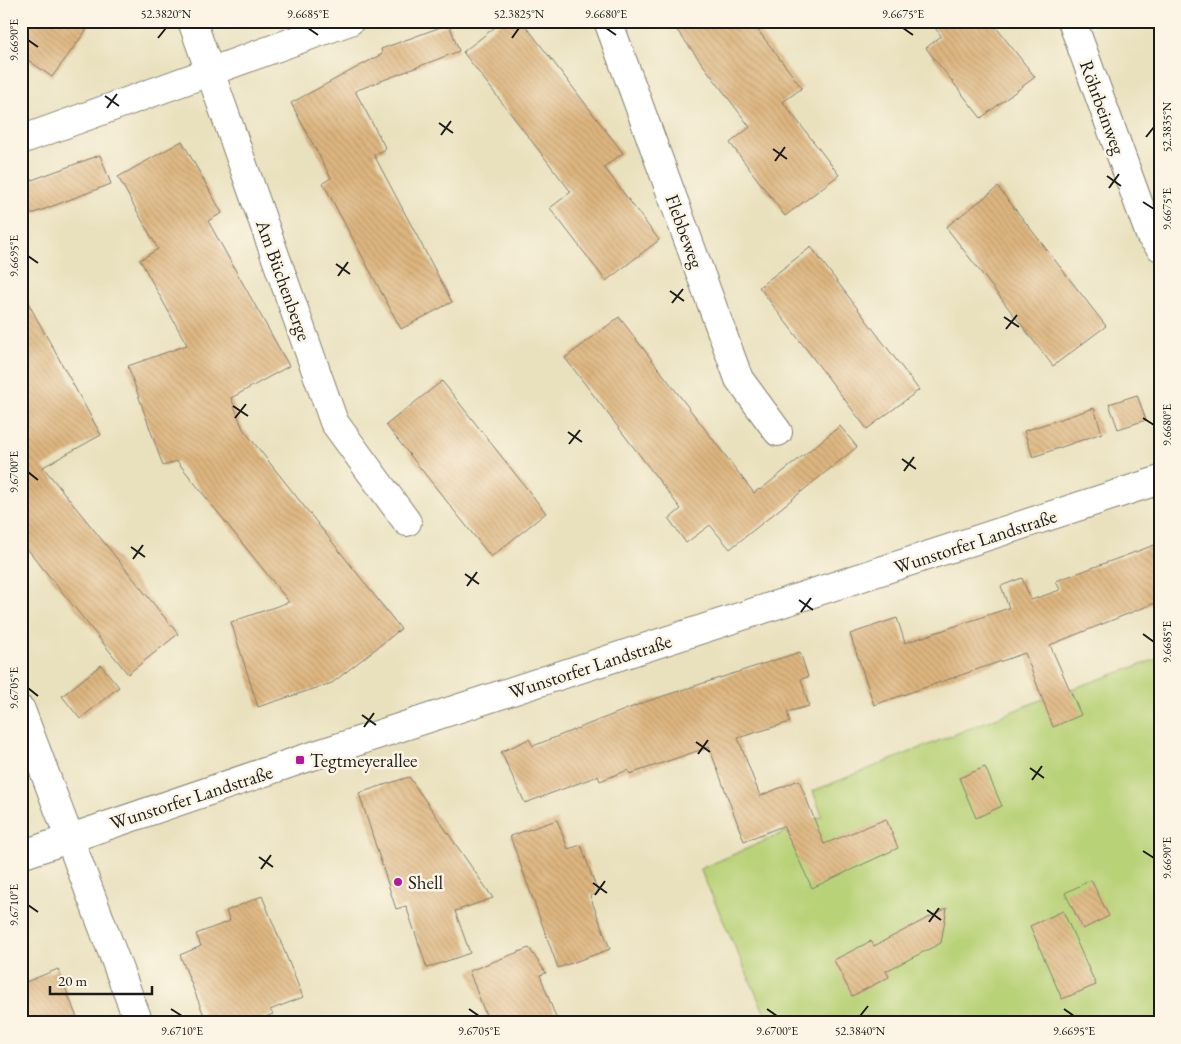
<svg xmlns="http://www.w3.org/2000/svg" width="1181" height="1044" font-family="'EB Garamond',serif">
<style>
.green{fill:#b8d277;stroke:#6a774a}
.building{fill:url(#building-back-hatch)}
.lines{fill:none;stroke-linecap:round;stroke-linejoin:round}
.minor-casing{stroke:#827e6d;stroke-width:30}
.primary-casing{stroke:#827e6d;stroke-width:30}
.minor{stroke:#fff;stroke-width:28}
.primary{stroke:#fff;stroke-width:28}
.ticks{fill:none;stroke:#1c1c1c;stroke-width:2}
.poi-dot{fill:#b5179e;stroke:#fcf5e5;stroke-width:2}
.labels{text-anchor:middle;stroke-width:5;stroke-linejoin:round;paint-order:stroke}
.street-label{font-size:19px;fill:#1c1c1c;stroke:#fcf5e5}
.poi-label{font-size:19px;fill:#1c1c1c;stroke:#fcf5e5;text-anchor:start}
.neatline{fill:none;stroke:#1c1c1c;stroke-width:2}
.ticks-label{font-size:12px;text-anchor:middle;fill:#1c1c1c}
</style>
<defs>
<pattern id="building-back-hatch" width="6" height="6" patternUnits="userSpaceOnUse" patternTransform="scale(1.25)"><rect width="6" height="6" fill="#ddb57f"/><path d="M-1 5l2 2M0 0l6 6M5-1l2 2" fill="none" stroke="#bd9b6d"/></pattern>
</defs>
<rect width="100%" height="100%" fill="#fcf5e5"/>
<filter id="ink" filterUnits="userSpaceOnUse"><feTurbulence type="fractalNoise" baseFrequency=".02" numOctaves="2"/><feDisplacementMap in="SourceGraphic" scale="10" xChannelSelector="R" yChannelSelector="G"/><feConvolveMatrix kernelMatrix="1 2 1 2 8 2 1 2 1" color-interpolation-filters="sRGB"/></filter>
<filter id="wash" filterUnits="userSpaceOnUse"><feTurbulence type="fractalNoise" baseFrequency=".0096" numOctaves="4" result="noise"/><feDisplacementMap in="SourceGraphic" scale="20" xChannelSelector="R" yChannelSelector="G"/><feGaussianBlur stdDeviation="1.12" result="paint"/><feColorMatrix in="noise" values="0 0 0 0 0 0 0 0 0 0 0 0 0 0 0 0 0 1.4 0 .05"/><feComposite in="paint" operator="in"/></filter>
<g filter="url(#wash)">
<rect width="100%" height="100%" fill="#e9e1be"/>
<polygon class="green" points="1160,658 1160,1023 769,1023 700,869 822,816 813,791 1043,699"/>
<g id="blocks">
<g class="building">
<polygon points="21,21 93,21 52,77 21,55"/>
<polygon points="503,21 522,21 623,153 604,167 659,240 606,281 550,208 571,192 463,52"/>
<polygon points="670,21 751,21 802,88 783,102 839,175 785,216 730,143 750,127"/>
<polygon points="930,21 991,21 1035,77 981,118 926,48 941,36"/>
<polygon points="449,24 459,51 355,91 386,149 374,155 452,302 401,329 323,183 331,178 291,103 382,54 381,49"/>
<polygon points="182,141 222,213 208,221 289,366 231,398 243,429 401,629 332,683 258,707 231,622 289,602 177,461 163,466 128,366 187,345 140,260 158,249 118,177"/>
<polygon points="100,155 111,184 21,218 21,184"/>
<polygon points="998,187 1106,326 1053,366 946,227"/>
<polygon points="811,247 919,390 867,429 759,287"/>
<polygon points="21,290 101,435 43,467 178,634 128,674 21,541"/>
<polygon points="619,317 754,493 759,489 760,490 840,426 857,447 730,549 710,525 686,543 669,519 681,509 565,358"/>
<polygon points="442,381 546,513 491,557 386,425"/>
<polygon points="1137,395 1146,420 1118,429 1109,404"/>
<polygon points="1094,408 1102,433 1033,457 1024,431"/>
<polygon points="1160,543 1160,601 1050,645 1081,715 1053,727 1025,653 874,705 850,634 897,618 905,643 1009,608 1001,586 1022,578 1031,600 1060,590 1056,581"/>
<polygon points="800,652 808,677 801,679 809,706 787,712 790,722 738,738 760,796 799,780 824,844 886,819 898,848 812,888 783,826 744,841 709,747 630,774 628,770 600,781 598,776 525,803 501,752 529,739 533,746 645,702"/>
<polygon points="101,665 119,687 80,719 62,696"/>
<polygon points="985,767 1002,806 976,818 959,778"/>
<polygon points="409,777 493,898 455,911 470,953 427,968 406,906 396,909 359,793"/>
<polygon points="557,820 568,849 581,845 598,893 590,896 610,949 558,968 510,836"/>
<polygon points="1091,880 1109,916 1083,929 1065,893"/>
<polygon points="262,896 303,997 270,1010 273,1014 251,1023 207,1023 180,955 201,946 196,934 230,921 226,911"/>
<polygon points="947,908 941,943 886,971 889,977 852,996 834,960 871,941 874,946"/>
<polygon points="1063,911 1096,985 1062,999 1030,926"/>
<polygon points="529,948 546,973 540,975 558,1023 489,1023 469,971"/>
<polygon points="58,969 79,1023 21,1023 21,984"/>
</g>
</g>
</g>
<g filter="url(#ink)">
<use href="#blocks" fill-opacity="0" stroke="#827e6d" stroke-width="1"/>
<g class="lines">
<g class="minor-casing">
<g id="minor">
<polyline points="192,21 334,422 407,522"/>
<polyline points="608,21 739,379 778,432"/>
<polyline points="1072,21 1150,235 1160,247"/>
<polyline points="21,140 350,21"/>
<polyline points="21,710 139,1023"/>
</g>
</g>
<g class="primary-casing">
<polyline id="primary" points="21,855 300,760 1160,480"/>
</g>
<use href="#minor" class="minor"/>
<use href="#primary" class="primary"/>
</g>
</g>
<path class="ticks" d="M308,28L318,35M606,28L616,35M903,28L913,35M158,38L166,28M512,38L519,28M28,40L38,47M105,96L119,106M107,108L117,94M439,123L453,133M441,135L451,121M1146,137L1154,127M773,149L787,159M775,161L785,147M1107,176L1121,186M1109,188L1119,174M1143,202L1154,209M28,256L38,263M336,264L350,274M338,276L348,262M670,291L684,301M672,303L683,289M1004,317L1019,327M1006,329L1017,315M233,406L248,416M235,418L246,404M1143,418L1154,425M568,432L582,442M569,444L580,430M902,459L916,469M904,471L914,457M28,472L38,480M131,547L145,557M133,559L143,545M465,574L479,584M467,586L477,572M799,600L813,610M801,612L811,598M1143,634L1154,642M28,688L38,696M362,715L376,725M364,727L374,713M696,742L710,752M698,754L708,740M1030,768L1044,778M1032,780L1042,766M1143,851L1154,858M259,857L273,867M261,869L271,855M593,883L607,893M595,895L605,881M28,905L38,912M927,910L941,920M929,922L939,908M171,1009L182,1016M469,1009L479,1016M767,1009L777,1016M1064,1009L1074,1016M860,1016L868,1006"/>
<g class="poi-dot">
<rect x="295" y="755" width="10" height="10" rx="2.5"/>
<circle cx="398" cy="882" r="5"/>
</g>
<g class="labels">
<g class="street-label">
<text transform="translate(1103 107) rotate(70)" y="7">Röhrbeinweg</text>
<text transform="translate(685 231) rotate(70)" y="7">Flebbeweg</text>
<text transform="translate(284 280) rotate(70)" y="7">Am Büchenberge</text>
<text transform="translate(975 541) rotate(-18)" y="7">Wunstorfer Landstraße</text>
<text transform="translate(590 666) rotate(-18)" y="7">Wunstorfer Landstraße</text>
<text transform="translate(191 797) rotate(-18)" y="7">Wunstorfer Landstraße</text>
</g>
<g class="poi-label">
<text x="310" y="767">Tegtmeyerallee</text>
<text x="408" y="889">Shell</text>
</g>
</g>
<rect width="1181" height="1044" fill="none" stroke="#fcf5e5" stroke-width="55"/>
<path d="M50 986v8h102v-8" fill="none" stroke="#1c1c1c" stroke-width="2.5"/>
<text x="58" y="986" font-size="15" fill="#1c1c1c" stroke="#fcf5e5" stroke-width="4" paint-order="stroke">20 m</text>
<rect x="28" y="28" width="1126" height="988" class="neatline"/>
<g class="ticks-label">
<text x="166" y="18">52.3820°N</text>
<text x="308" y="18">9.6685°E</text>
<text x="519" y="18">52.3825°N</text>
<text x="606" y="18">9.6680°E</text>
<text x="903" y="18">9.6675°E</text>
<text transform="translate(14 40) rotate(-90)" y="4">9.6690°E</text>
<text transform="translate(1167 127) rotate(-90)" y="4">52.3835°N</text>
<text transform="translate(1167 209) rotate(-90)" y="4">9.6675°E</text>
<text transform="translate(14 256) rotate(-90)" y="4">9.6695°E</text>
<text transform="translate(1167 425) rotate(-90)" y="4">9.6680°E</text>
<text transform="translate(14 472) rotate(-90)" y="4">9.6700°E</text>
<text transform="translate(1167 642) rotate(-90)" y="4">9.6685°E</text>
<text transform="translate(14 688) rotate(-90)" y="4">9.6705°E</text>
<text transform="translate(1167 858) rotate(-90)" y="4">9.6690°E</text>
<text transform="translate(14 905) rotate(-90)" y="4">9.6710°E</text>
<text x="182" y="1035">9.6710°E</text>
<text x="479" y="1035">9.6705°E</text>
<text x="777" y="1035">9.6700°E</text>
<text x="860" y="1035">52.3840°N</text>
<text x="1074" y="1035">9.6695°E</text>
</g>
</svg>
